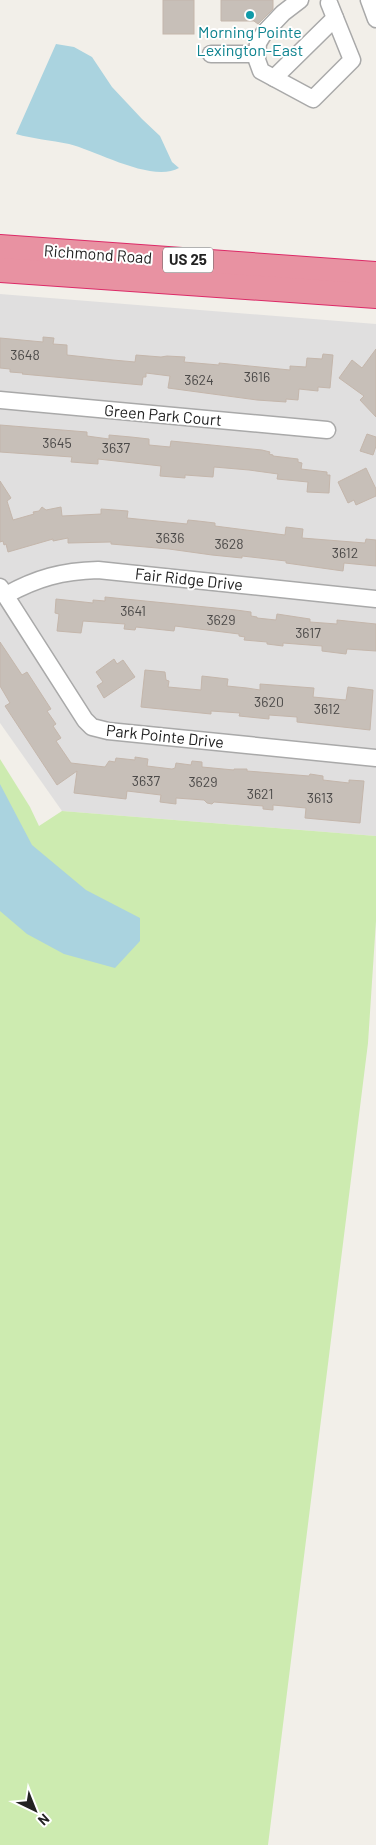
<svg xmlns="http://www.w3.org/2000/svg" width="376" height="1845" font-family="Barlow,sans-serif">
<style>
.residential{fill:#e0dfdf}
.grass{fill:#cdebb0}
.water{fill:#aad3df}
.building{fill:#c7bfb8;stroke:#c4b6ab}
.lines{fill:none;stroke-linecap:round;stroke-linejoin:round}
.minor-casing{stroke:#a9a9a9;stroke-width:19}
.highway-casing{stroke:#dc2a67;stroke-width:26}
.minor{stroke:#fff;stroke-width:16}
.highway{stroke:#e892a2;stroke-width:24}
.culture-dot{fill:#0f9aa8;stroke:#fff;stroke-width:2}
.labels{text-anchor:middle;stroke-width:4;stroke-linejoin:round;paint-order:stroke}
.number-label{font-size:14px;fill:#4b4948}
.shield{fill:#fff;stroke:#646464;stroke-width:1}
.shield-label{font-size:15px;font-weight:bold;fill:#222}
.culture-label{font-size:16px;fill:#0d838f;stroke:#fff}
.street-label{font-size:16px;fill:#222;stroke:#fff}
</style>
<rect width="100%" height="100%" fill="#f2efe9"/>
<polygon class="residential" points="0,294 376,324 376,836 62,811 0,723"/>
<polygon class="grass" points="0,759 30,807 39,826 62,811 376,836 376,921 368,1043 268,1845 0,1845"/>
<g class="water">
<path d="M56,44L74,47L92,57L112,87L142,119L160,136L172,162L179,168C152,183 97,151 69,144C51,140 33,139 16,134Z"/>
<polygon points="0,784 32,845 86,890 140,918 140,941 115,968 64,954 27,934 0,911"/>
</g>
<g class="building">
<rect x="163" y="0" width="31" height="34"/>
<polygon points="221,0 273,0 273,9 258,24 254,21 221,21"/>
<polygon points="43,337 54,338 53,344 67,345 67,355 113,360 135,362 136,355 161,357 167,356 185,357 184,362 219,365 219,363 290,370 290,366 306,367 307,358 322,359 323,354 333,355 330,388 318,387 318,391 299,389 298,400 286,399 286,402 257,400 168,388 170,376 146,373 146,377 143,377 142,385 22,374 23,373 10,372 10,369 0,368 0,338 43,342"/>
<polygon points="376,349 376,417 360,400 364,396 339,378 352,360 362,368"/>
<polygon points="0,425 87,432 87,436 109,439 109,435 131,437 149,439 149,445 170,447 171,441 262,450 270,452 269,454 273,455 273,456 298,459 298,462 302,463 301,469 327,472 327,475 330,475 329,493 307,492 308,482 277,479 278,474 249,470 214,467 213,477 185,475 185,478 160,476 161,466 98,459 98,464 71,462 72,457 0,452"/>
<polygon points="367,434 376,437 376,446 373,455 360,451"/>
<polygon points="366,468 376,489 376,496 356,505 354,500 348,503 338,482"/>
<polygon points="0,481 11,498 7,501 13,520 34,514 33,512 39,511 42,507 46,510 61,507 62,516 101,514 101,509 128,511 127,518 187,524 188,520 198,521 215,523 215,526 285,535 286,527 303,529 302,538 365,543 366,539 376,540 376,566 344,563 343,571 286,563 286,561 242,556 242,558 212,555 169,549 111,544 111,542 68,543 68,538 53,541 53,539 8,552 6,544 4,545 3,541 0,542"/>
<polygon points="105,597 236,610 251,612 251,616 257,617 257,618 276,620 277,614 310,619 310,622 337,624 337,620 376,624 376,651 347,649 346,654 322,651 322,646 283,643 283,646 267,644 267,642 244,640 245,637 239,636 239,634 175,626 174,631 136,627 135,630 124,629 125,624 83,621 81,633 57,631 59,614 55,613 56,599 93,603 93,600 105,601"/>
<polygon points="0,642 22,675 27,672 51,709 47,711 56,724 53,726 61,738 56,741 71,763 105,767 109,761 115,762 116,758 135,760 135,757 148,759 147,766 172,769 175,768 176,763 191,765 192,761 202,762 202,767 234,770 234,769 247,769 247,771 309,776 310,774 323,776 323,780 349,783 349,780 364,781 360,823 305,818 306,808 273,805 273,810 263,809 263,806 214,802 212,804 207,803 204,800 176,798 176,804 160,802 161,795 127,791 126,799 74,793 77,771 57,785 5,706 10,703 0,686"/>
<polygon points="114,659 117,664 123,660 135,677 104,698 97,686 103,682 96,672"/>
<polygon points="145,670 165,672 166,680 169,681 168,687 201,690 202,676 228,679 227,686 247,688 260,690 260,684 314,688 313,697 346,700 348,687 373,690 370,730 297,722 297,717 269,715 269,719 239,716 240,713 211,711 211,714 141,707"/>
</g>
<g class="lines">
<g class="minor-casing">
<g id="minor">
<polyline points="300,0 283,13 264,33 258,43 257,60 261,71 313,99 352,60 329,3"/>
<polyline points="369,0 376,19"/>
<polyline points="211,54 257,54"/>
<polyline points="274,78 335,18"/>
<polyline points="0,400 327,430"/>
<polyline points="0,587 85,720 92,727 108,731 376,758"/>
<path d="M6,595C37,578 62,571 98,570L376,599"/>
</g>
</g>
<g class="highway-casing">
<g id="highway">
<polyline points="0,247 376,274"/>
<polyline points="0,270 376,296"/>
</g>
</g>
<use href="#minor" class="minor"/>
<use href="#highway" class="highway"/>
</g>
<circle class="culture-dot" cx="250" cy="15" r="5"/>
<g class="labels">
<g class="number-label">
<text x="25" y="360">3648</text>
<text x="257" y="382">3616</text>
<text x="199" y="385">3624</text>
<text x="57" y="448">3645</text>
<text x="116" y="453">3637</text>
<text x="170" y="543">3636</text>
<text x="229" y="549">3628</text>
<text x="345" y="558">3612</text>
<text x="133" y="616">3641</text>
<text x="221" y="625">3629</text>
<text x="308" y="638">3617</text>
<text x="269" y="707">3620</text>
<text x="327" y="714">3612</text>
<text x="146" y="786">3637</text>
<text x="203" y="787">3629</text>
<text x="260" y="799">3621</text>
<text x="320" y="803">3613</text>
</g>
<rect class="shield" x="163" y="247.5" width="50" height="25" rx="4"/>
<g class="shield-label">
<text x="188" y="265">US 25</text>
</g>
<g class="culture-label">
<text x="250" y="38">Morning Pointe<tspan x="250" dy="18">Lexington-East</tspan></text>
</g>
<g class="street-label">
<text transform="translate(98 254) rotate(4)" y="6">Richmond Road</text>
<text transform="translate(163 415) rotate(5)" y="6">Green Park Court</text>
<text transform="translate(189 579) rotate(6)" y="6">Fair Ridge Drive</text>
<text transform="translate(165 736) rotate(6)" y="6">Park Pointe Drive</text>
</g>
</g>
<g transform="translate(35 1810) rotate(137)" stroke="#ffffff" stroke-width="4" paint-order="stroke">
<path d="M0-4L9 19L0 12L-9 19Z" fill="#222222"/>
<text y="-8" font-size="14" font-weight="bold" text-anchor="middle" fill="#222222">N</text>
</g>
</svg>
